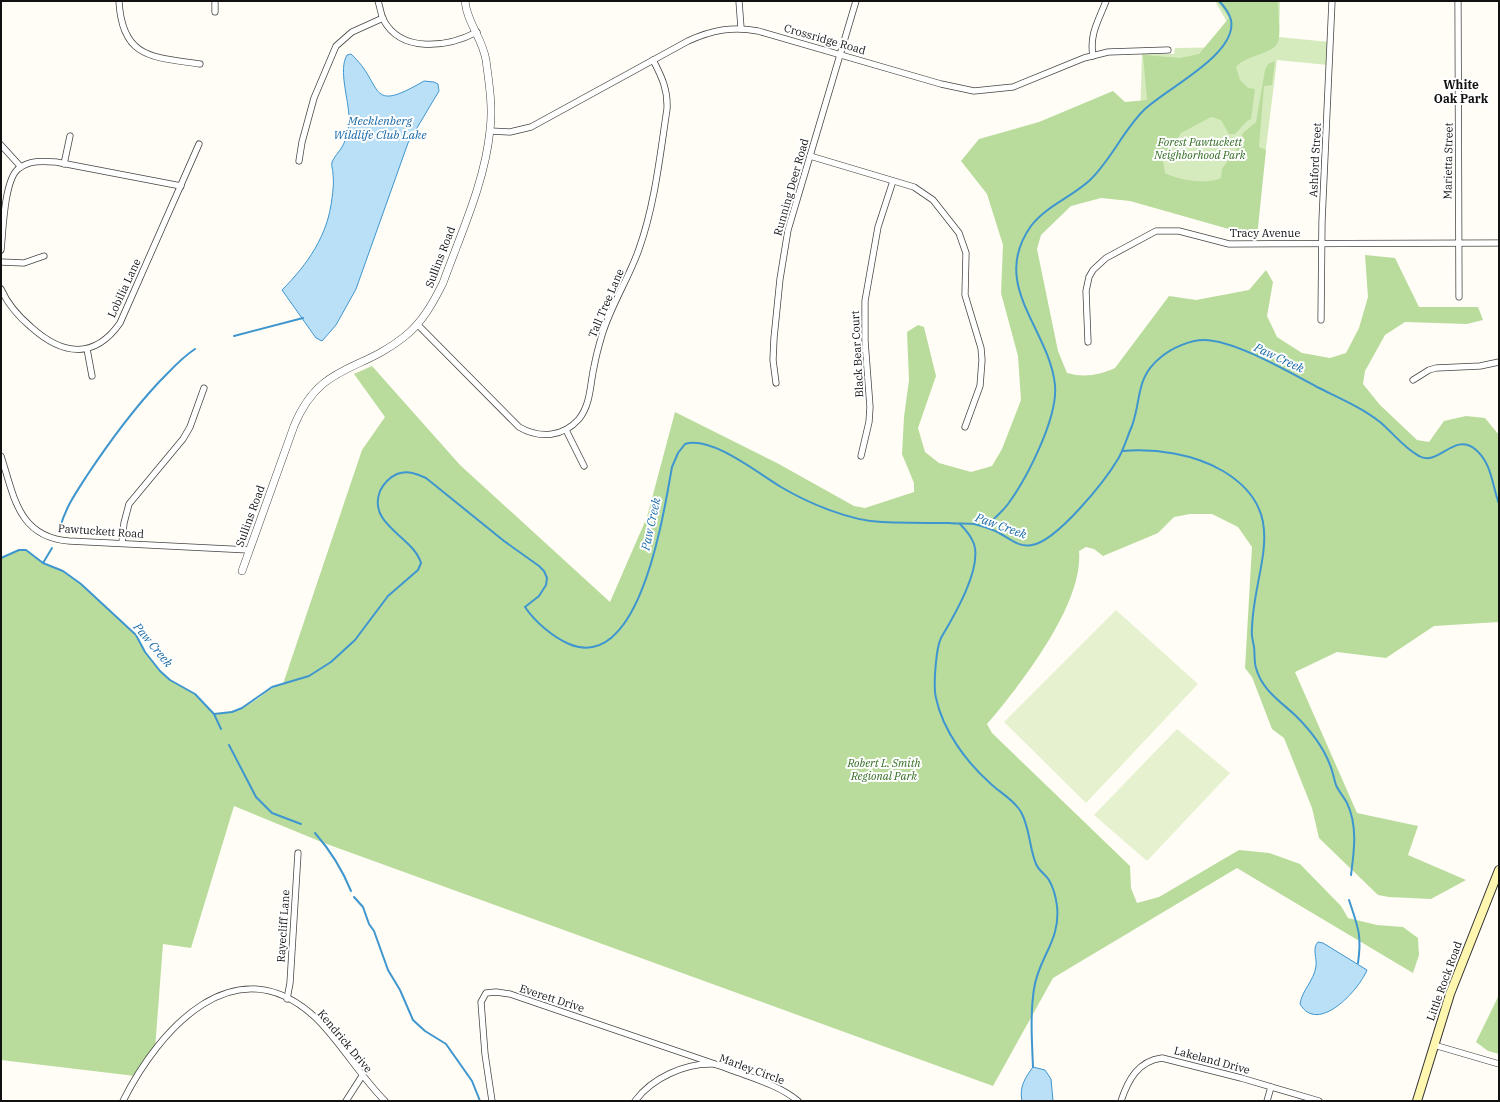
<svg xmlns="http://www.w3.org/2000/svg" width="1500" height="1102" font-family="'IBM Plex Serif',serif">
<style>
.green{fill:#d5ebbd}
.forest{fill:#b9dc9c}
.pitch{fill:#e6f2cf}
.water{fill:#b9e0f7;stroke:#3f96cf}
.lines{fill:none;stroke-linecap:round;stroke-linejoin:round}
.stream{stroke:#3f96cf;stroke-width:2}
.minor-casing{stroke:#444;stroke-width:7}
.tertiary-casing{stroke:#444;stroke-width:8}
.secondary-casing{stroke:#333;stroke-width:10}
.minor{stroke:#fff;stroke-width:5.5}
.tertiary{stroke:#fff;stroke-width:7}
.secondary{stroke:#fff6b0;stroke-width:8}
.labels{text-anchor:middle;stroke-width:4;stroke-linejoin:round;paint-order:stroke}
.street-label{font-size:11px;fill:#111;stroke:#fff}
.park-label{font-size:11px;font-style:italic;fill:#2f6b1f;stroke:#fff}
.neighbourhood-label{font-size:12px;font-weight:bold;fill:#111;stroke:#fff}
.water-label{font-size:12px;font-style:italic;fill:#1768a6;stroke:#fff}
</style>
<rect width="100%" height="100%" fill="#fffdf5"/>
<polygon class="green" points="1215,1 1280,1 1279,37 1329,42 1328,65 1277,60 1256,228 1035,177 1140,122 1142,54 1174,54 1175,48 1241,47"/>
<g class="forest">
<path d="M1217,1H1278C1278,12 1281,33 1278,42C1274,54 1245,55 1236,67L1240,80L1248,88L1255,89L1251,119L1247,121L1235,134H1229L1221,120L1211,117L1181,133L1163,161L1165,173C1178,180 1208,185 1221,178L1222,169L1238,147L1243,133L1256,122L1265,70L1268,64L1275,61L1272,85L1264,86L1259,147L1266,150L1257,237L1130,201L1101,198L1071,206L1041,235L1037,249L1058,351L1067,373C1085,378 1099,375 1115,368L1169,296L1196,300L1249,290L1266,270L1273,282L1267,316L1277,337L1302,353L1330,358L1346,353L1359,328L1368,297L1365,255L1395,258L1419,307H1478L1483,320L1467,324L1405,322L1385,335L1365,371L1363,384L1380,405L1417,440L1429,442L1444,421L1466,416L1485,418L1499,435V622L1434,626L1386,658L1337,652L1295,672L1357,813L1418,826L1408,855L1466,880L1431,899L1389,897L1378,895L1319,838L1312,808L1284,738L1272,729L1252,677L1245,668L1252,547L1238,527L1212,514H1190L1174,517L1158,533L1103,556L1094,549L1086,547L1079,551C1084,604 1021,684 987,724L992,733L1130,866L1131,888L1137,903L1159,897L1239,850L1269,853L1300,864L1341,906L1348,918L1377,925L1403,927L1418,938L1419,955L1413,973L1237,868L1053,978L993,1086L324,843L234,806L191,948L163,944L155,1049L135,1076L1,1060V558L19,550H26L43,563L63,571L81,584L136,635L145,652L160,671L170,680L195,694L214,714C229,712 241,710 253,702C264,695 270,687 283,684L362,450L385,417L354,374L372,366L460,465L610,602L647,517L675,412L777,463L854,506L865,508L914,492V483L902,454L904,417L909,380L907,332L918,325L924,327L936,376L918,428L925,452L939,463L971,472L992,466L1002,449L1021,400L1018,356L1001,293L1003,245L987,194L961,161L979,139L1039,122L1113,91L1125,102L1147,100L1143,55L1180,58L1199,54L1229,18Z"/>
<polygon points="1499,995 1499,1054 1488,1051 1476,1042"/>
</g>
<g class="pitch">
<polygon points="1116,610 1198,684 1086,803 1004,722"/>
<polygon points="1177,729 1230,773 1147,861 1094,815"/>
</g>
<g class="water">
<path d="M351,54C385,85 366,115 424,81L434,82L438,84L439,91L408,143L356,289L336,325L322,341L316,338L282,290C308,264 328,235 332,198C333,191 334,182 333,174C333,169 331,167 332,162C334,157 339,152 342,147C347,138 349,128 349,118C349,100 338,70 347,55Z"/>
<path d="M1318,942L1323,943L1367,970C1359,990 1318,1035 1300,1004C1302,990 1314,981 1316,966C1317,958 1312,948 1318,942Z"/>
<path d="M1033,1067L1045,1070L1051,1079L1053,1101H1022C1019,1087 1025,1078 1033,1067Z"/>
</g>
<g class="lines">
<g class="stream">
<polyline points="234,336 303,318"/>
<path d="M1122,451C1155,448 1194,454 1223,471C1293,513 1253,568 1252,629C1251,635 1253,641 1254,647C1255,654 1254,662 1256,668C1262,690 1280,701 1296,716C1310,730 1323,746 1330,765C1333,772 1334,779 1336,785C1339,792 1344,797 1347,803C1358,826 1354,852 1351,875"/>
<path d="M960,524C966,530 971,536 974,544C982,569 954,616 941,638C936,648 933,686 936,698C943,731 967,763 992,785C1001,793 1015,801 1021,812C1030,828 1029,847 1036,864C1039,871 1045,874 1049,880C1053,887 1056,898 1057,906C1061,941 1038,958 1034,989C1030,1015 1032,1042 1033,1067"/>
<path d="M985,527C993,520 1001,513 1008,504C1027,478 1058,418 1055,385C1049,328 989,285 1031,226C1046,206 1072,197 1090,180C1111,160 1123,131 1143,111C1163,90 1238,55 1231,20C1229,13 1224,6 1219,1"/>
<path d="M60,528C65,508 77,491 88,474C110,441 132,411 159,382C171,370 181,358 195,349"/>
<polyline points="1,558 19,550 26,550 43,563 63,571 81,584 136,635 145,652 160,671 170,680 195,694 214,714 221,729"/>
<polyline points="43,563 52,548"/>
<path d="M214,714L232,712L242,708L272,687L309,676L331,662L355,640L388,596L418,570L421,563C413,536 367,525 380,491C383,484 390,477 397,474C408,470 417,474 426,478L504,541L539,566L544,571L547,578L546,585L539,596L525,607C535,622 553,637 569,644C641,674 664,510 672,467L678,453L685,444C711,435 759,474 781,487C808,503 850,521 882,522C904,523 926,523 949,523C957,524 966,523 974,524C982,526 992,529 999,533C1009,538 1019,548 1032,545C1057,541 1105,481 1118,459C1124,449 1127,437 1132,426C1142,398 1135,378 1161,357C1172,348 1190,340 1204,340C1234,340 1289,372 1317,387C1339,398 1361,407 1380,422C1393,433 1404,448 1419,456C1438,467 1454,432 1475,449C1492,463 1492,485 1499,504"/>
<polyline points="229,745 256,797 272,813 301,824"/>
<path d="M315,833C330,850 342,869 351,891"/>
<polyline points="354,897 363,907 369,924 374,931 388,970 400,990 413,1020 425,1031 446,1044 472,1081 480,1101"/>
<path d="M1349,900C1358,927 1362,935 1358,963"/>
</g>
<g class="minor-casing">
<g id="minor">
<path d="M119,1C122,59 153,57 200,64"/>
<polyline points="215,1 215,12"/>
<path d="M378,1C380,7 381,14 383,19C401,54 448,47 477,32"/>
<polyline points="739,1 741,28"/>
<polyline points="1458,1 1459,297"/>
<path d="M1093,56C1089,34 1099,20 1106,1"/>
<path d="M490,131L510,132L531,127L688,41C712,30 733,26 758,31L941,84L974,91L1013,87L1084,58L1108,52L1168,50"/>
<polyline points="1,145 21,167"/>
<polyline points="810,156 914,187 933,200 959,233 966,253 965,295 981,348 982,360 980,386 965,427"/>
<polyline points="299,161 302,142 314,98 336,46 352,32 383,18"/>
<polyline points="64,164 70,136"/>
<path d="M1,250C3,232 4,181 18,169C29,160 43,161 56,162L181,186"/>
<polyline points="1,262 24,263 44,256"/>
<path d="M1,289C8,305 18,316 31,327C62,355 94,360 120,323L199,144"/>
<polyline points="1321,320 1322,221 1332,1"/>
<path d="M418,325L519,427C540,439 563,437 579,419C591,404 590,384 594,367C596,356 599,345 602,335C611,305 629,278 639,249C655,204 660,155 667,109C668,90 662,77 653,60"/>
<polyline points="1088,342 1086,291 1089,277 1093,270 1106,258 1156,231 1179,231 1229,244 1499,243"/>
<polyline points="87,349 92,376"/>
<polyline points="1413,380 1429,370 1436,368 1480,366 1499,362"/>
<polyline points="776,383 773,360 774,338 780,279 788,230 856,1"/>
<polyline points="566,430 584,466"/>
<path d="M1,456C14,496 18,537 69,541L249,550"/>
<polyline points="861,456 869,422 870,407 865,341 865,301 878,227 893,181"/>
<polyline points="122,543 124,523 129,504 183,439 190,427 204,388"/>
<polyline points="287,999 290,983 298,853"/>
<polyline points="1434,1045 1499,1064"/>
<path d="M123,1101C159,1029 236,942 317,1019C342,1044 360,1076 385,1101"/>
<polyline points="346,1101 362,1076"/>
<polyline points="492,1101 485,1054 481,1002 486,993 496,992 510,994 715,1064"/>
<path d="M635,1101C652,1078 685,1063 713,1064C720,1065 728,1069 734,1071C756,1079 780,1086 798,1101"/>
<path d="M1121,1101C1128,1080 1138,1061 1162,1058L1241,1078L1319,1101"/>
<polyline points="1267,1101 1271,1087"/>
</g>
</g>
<g class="tertiary-casing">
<path id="tertiary" d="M242,571L294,426C320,363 359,373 404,337C422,323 433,303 443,283C461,233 485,182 490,130C493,107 489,83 486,60C482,37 467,23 465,1"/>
</g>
<g class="secondary-casing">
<polyline id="secondary" points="1417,1101 1450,994 1499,870"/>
</g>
<use href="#minor" class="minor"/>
<use href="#tertiary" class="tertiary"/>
<use href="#secondary" class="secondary"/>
</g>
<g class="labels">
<g class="street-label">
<text transform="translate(825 39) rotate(16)" y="4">Crossridge Road</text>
<text transform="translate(1315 160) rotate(-87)" y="4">Ashford Street</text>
<text transform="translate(1448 161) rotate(-89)" y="4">Marietta Street</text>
<text transform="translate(791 187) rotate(-74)" y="4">Running Deer Road</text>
<text x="1265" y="237">Tracy Avenue</text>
<text transform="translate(440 257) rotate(-69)" y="4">Sullins Road</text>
<text transform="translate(124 288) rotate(-65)" y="4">Lobilia Lane</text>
<text transform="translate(606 303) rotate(-67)" y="4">Tall Tree Lane</text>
<text transform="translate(857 354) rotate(-93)" y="4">Black Bear Court</text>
<text transform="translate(250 516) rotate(-70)" y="4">Sullins Road</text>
<text transform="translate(101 531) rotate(4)" y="4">Pawtuckett Road</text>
<text transform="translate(283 926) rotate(-86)" y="4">Rayecliff Lane</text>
<text transform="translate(1444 981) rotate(-70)" y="4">Little Rock Road</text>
<text transform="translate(552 998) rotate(18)" y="4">Everett Drive</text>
<text transform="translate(345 1041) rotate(50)" y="4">Kendrick Drive</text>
<text transform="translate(1212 1060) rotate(15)" y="4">Lakeland Drive</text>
<text transform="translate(752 1069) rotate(20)" y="4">Marley Circle</text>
</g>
<g class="park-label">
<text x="1200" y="146">Forest Pawtuckett<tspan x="1200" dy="13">Neighborhood Park</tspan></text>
<text x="884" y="767">Robert L. Smith<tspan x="884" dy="13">Regional Park</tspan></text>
</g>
<g class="neighbourhood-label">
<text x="1461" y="89">White<tspan x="1461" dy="14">Oak Park</tspan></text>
</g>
<g class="water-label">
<text x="380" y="125">Mecklenberg<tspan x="380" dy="14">Wildlife Club Lake</tspan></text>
<text transform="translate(1279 358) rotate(25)" y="4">Paw Creek</text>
<text transform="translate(651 524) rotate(-78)" y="4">Paw Creek</text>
<text transform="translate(1001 526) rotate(20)" y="4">Paw Creek</text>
<text transform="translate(153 645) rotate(50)" y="4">Paw Creek</text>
</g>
</g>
<rect width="1500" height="1102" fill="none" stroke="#111111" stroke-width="4"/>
</svg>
